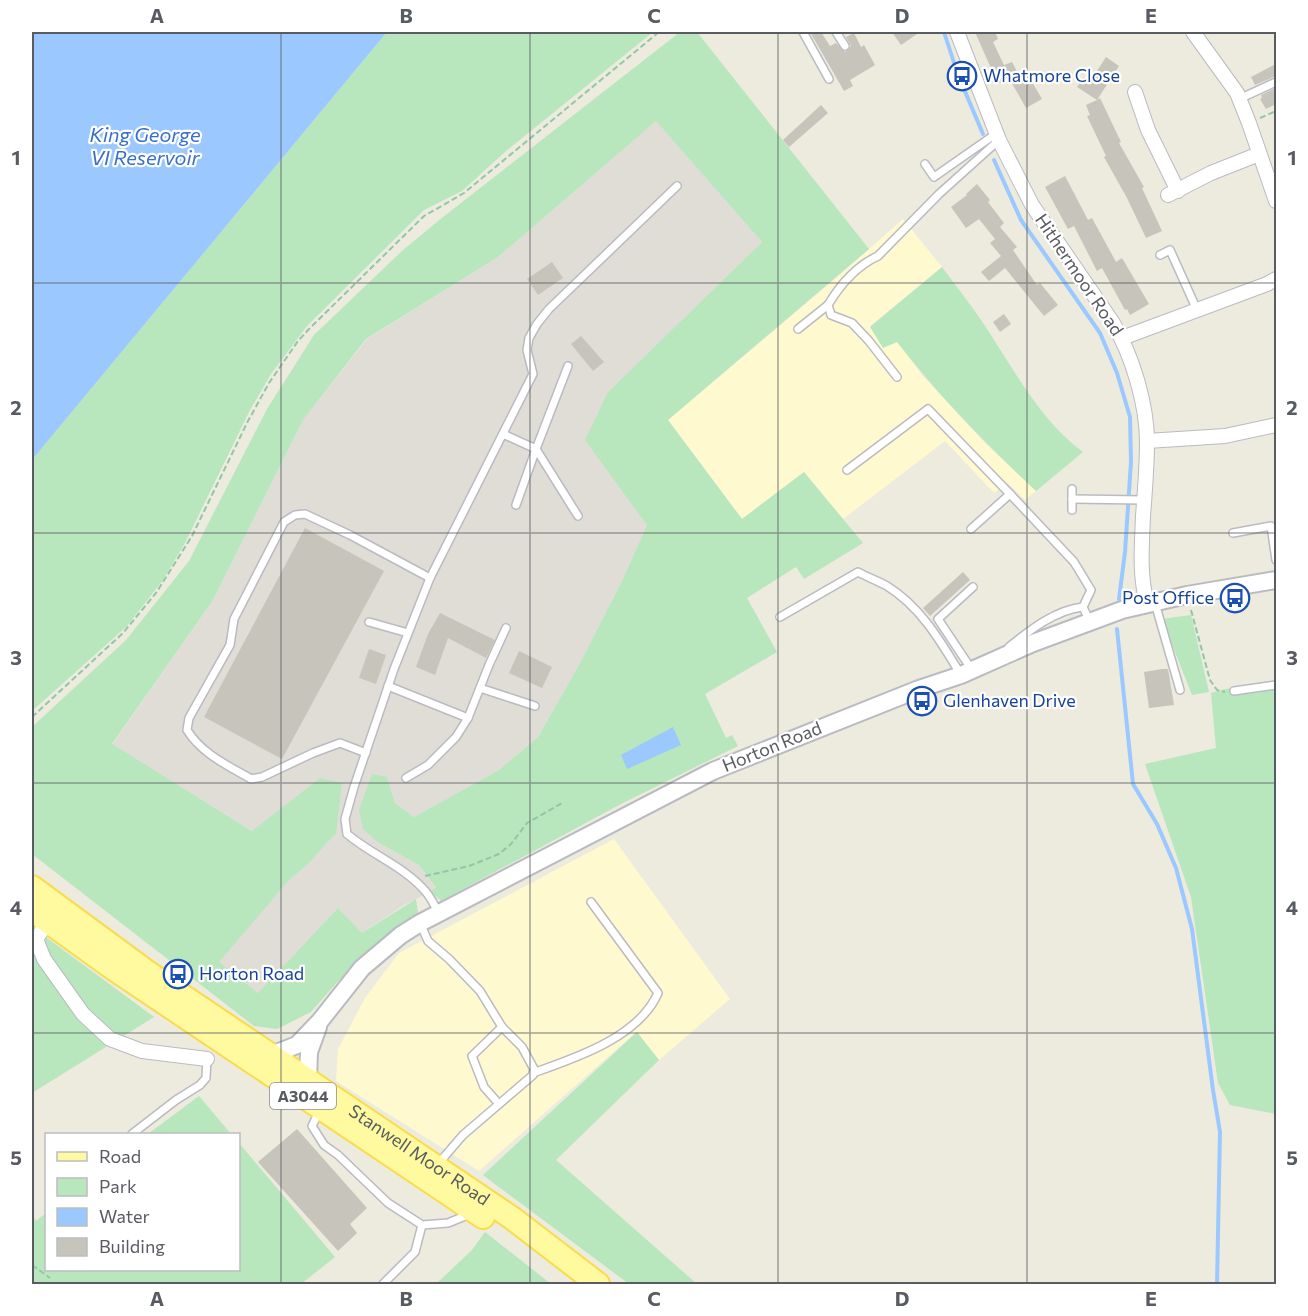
<svg xmlns="http://www.w3.org/2000/svg" width="1308" height="1316" font-family="Commissioner,sans-serif">
<style>
.commercial{fill:#fff9d0}
.industrial{fill:#dfddd6}
.green{fill:#b8e6bd}
.water{fill:#9bc9ff}
.lines{fill:none;stroke-linecap:round;stroke-linejoin:round}
.stream{stroke:#9bc9ff;stroke-width:4}
.building{fill:#c7c4bb}
.service-casing{stroke:#babbc2;stroke-width:10}
.minor-casing{stroke:#babbc2;stroke-width:16}
.tertiary-casing{stroke:#babbc2;stroke-width:20}
.primary-casing{stroke:#fadb49;stroke-width:26}
.path{stroke:#91c7a6;stroke-width:2;stroke-dasharray:6 3;stroke-linecap:butt}
.service{stroke:#fff;stroke-width:7}
.minor{stroke:#fff;stroke-width:14}
.tertiary{stroke:#fff;stroke-width:16}
.primary{stroke:#fffaa0;stroke-width:22}
.grid{fill:none;stroke:#585b61;stroke-width:1.5;stroke-opacity:0.55}
.labels{text-anchor:middle;stroke-width:4.5;stroke-linejoin:round;paint-order:stroke}
.shield{fill:#fff;stroke:#8a8c90;stroke-width:1.5}
.shield-label{font-size:16px;font-weight:bold;fill:#585b61}
.transit-label{font-size:18px;fill:#164399;stroke:#fff;text-anchor:start}
.street-label{font-size:18px;fill:#585b61;stroke:#fff}
.water-label{font-size:20px;font-style:italic;fill:#376fc9;stroke:#fff}
.neatline{fill:none;stroke:#585b61;stroke-width:2}
.grid-label{font-size:20px;text-anchor:middle;font-weight:bold;fill:#585b61}
</style>
<rect width="100%" height="100%" fill="#ecebde"/>
<g class="commercial">
<polygon points="903,219 942,267 870,326 897,341 922,375 986,444 1036,491 1025,500 1008,483 994,493 945,441 843,519 804,472 742,519 668,420 835,279"/>
<polygon points="614,839 730,999 659,1060 636,1032 479,1171 336,1081 338,1049 365,998 399,953"/>
</g>
<polygon class="industrial" points="656,121 762,242 608,392 647,525 623,579 579,665 538,737 499,770 414,817 395,803 387,777 379,843 419,865 436,889 404,905 362,933 338,908 258,993 218,962 289,880 307,865 336,833 320,778 253,831 112,745 213,600 303,420 367,339 498,257"/>
<g class="green">
<polygon points="387,32 653,32 506,151 462,191 424,210 307,326 271,374 250,410 185,543 163,580 127,626 32,711 32,460"/>
<polygon points="680,32 697,32 869,249 668,420 742,519 804,472 863,543 804,579 796,567 747,598 777,652 705,694 726,738 732,735 738,746 621,804 441,901 430,891 436,888 419,865 379,843 363,829 359,810 372,774 387,777 395,803 414,817 499,770 538,737 579,665 623,579 647,525 585,440 608,392 762,242 656,121 498,257 366,339 303,420 213,600 112,744 252,831 320,778 342,783 336,833 307,865 289,880 219,962 258,993 338,908 362,933 416,899 418,912 416,919 339,980 311,1012 277,1029 254,1026 32,854 32,727 126,640 189,561 267,409 314,335 403,250 443,217"/>
<path d="M942,267C955,285 969,302 981,320C1011,364 1039,420 1083,452L1036,491C986,444 939,396 897,342L883,348L870,327Z"/>
<polygon points="1191,615 1209,692 1192,695 1162,619"/>
<polygon points="1276,684 1276,1114 1230,1105 1218,1083 1191,897 1145,764 1216,748 1211,693 1225,689"/>
<polygon points="32,927 154,1017 32,1093"/>
<polygon points="637,1032 659,1060 556,1160 697,1284 629,1284 483,1175"/>
<polygon points="199,1096 231,1134 148,1134"/>
<polygon points="239,1143 335,1257 301,1284 32,1284 32,1214 36,1221 46,1213 46,1270 238,1270"/>
<polygon points="485,1232 551,1284 436,1284 472,1250"/>
</g>
<g class="water">
<polygon points="32,32 387,32 32,460"/>
<polygon points="673,727 681,745 627,769 621,755"/>
</g>
<g class="lines">
<g class="stream">
<polyline points="944,32 958,75 983,134"/>
<polyline points="994,160 1021,220 1100,333 1117,373 1130,417 1131,462 1125,552 1119,599"/>
<polyline points="1117,629 1133,784 1157,824 1176,868 1192,929 1213,1090 1220,1132 1217,1284"/>
</g>
</g>
<g class="building">
<polygon points="810,32 821,32 830,46 836,43 845,52 848,50 851,46 846,37 854,33 861,47 864,45 875,65 850,80 853,86 844,91"/>
<polygon points="892,32 920,32 901,45"/>
<polygon points="975,32 995,32 998,39 993,42 1004,65 1012,62 1022,81 1029,77 1042,99 1026,108 1009,78 998,84"/>
<polygon points="1106,57 1119,66 1097,100 1100,98 1121,142 1119,143 1144,187 1142,188 1162,231 1146,238 1127,198 1104,157 1106,156 1087,116 1090,115 1086,105 1097,100 1077,87 1084,77 1090,82"/>
<polygon points="1276,64 1276,76 1255,85 1251,77"/>
<polygon points="1276,88 1276,104 1266,109 1260,99 1262,98 1261,95"/>
<polygon points="821,105 828,113 789,147 783,140"/>
<polygon points="1065,176 1088,220 1092,218 1116,262 1122,258 1149,304 1130,315 1127,309 1125,310 1102,268 1097,271 1074,226 1068,229 1045,187"/>
<polygon points="977,184 990,200 988,202 1004,223 1000,227 1017,247 1013,250 1037,285 1040,283 1058,305 1044,316 1005,268 989,281 981,272 1001,256 990,243 995,239 979,219 966,228 951,207 967,195 966,194"/>
<polygon points="552,262 563,278 538,295 527,279"/>
<polygon points="1004,314 1011,324 1000,332 993,322"/>
<polygon points="581,336 604,362 593,371 571,344"/>
<polygon points="305,528 384,571 282,759 204,717"/>
<polygon points="963,572 970,580 930,616 923,608"/>
<polygon points="440,613 495,640 486,658 448,638 435,675 416,667 428,634"/>
<polygon points="369,649 386,655 376,684 359,678"/>
<polygon points="519,651 552,667 542,688 509,673"/>
<polygon points="1162,669 1168,669 1174,705 1149,708 1144,672"/>
<polygon points="297,1129 367,1208 350,1224 357,1233 338,1251 258,1162"/>
</g>
<g class="lines">
<g class="service-casing">
<g id="service">
<polyline points="803,32 829,79"/>
<polyline points="836,32 845,46"/>
<polyline points="1239,99 1276,82"/>
<polyline points="925,164 934,177 997,133"/>
<polyline points="1160,255 1170,250 1197,310"/>
<polyline points="798,329 828,305"/>
<path d="M897,377L869,341L852,323L831,315L828,305C840,285 856,266 878,256L939,194L999,140"/>
<polyline points="503,434 536,449 568,366"/>
<polyline points="536,449 578,516"/>
<polyline points="847,470 928,409 1010,494"/>
<polyline points="1072,489 1072,510"/>
<polyline points="1072,499 1144,500"/>
<polyline points="516,505 536,449"/>
<polyline points="971,529 1010,494 1074,562 1091,590 1083,607"/>
<polyline points="1233,533 1271,526 1276,560"/>
<polyline points="1155,603 1180,690"/>
<path d="M780,617L858,572C867,577 878,581 887,586C921,607 941,642 961,675"/>
<polyline points="369,622 408,633"/>
<path d="M1009,647C1030,630 1055,610 1083,607L1090,622"/>
<polyline points="972,670 938,619 973,587"/>
<polyline points="388,686 468,718"/>
<polyline points="480,688 535,706"/>
<polyline points="1234,691 1276,685"/>
<path d="M366,753L340,743L313,753L262,777L251,779C227,765 202,754 187,730L189,718L230,645L234,619L284,522L295,515L305,514L350,535L430,578"/>
<polyline points="406,778 428,765 456,737 468,718 489,665 506,628"/>
<path d="M438,912C435,906 431,898 426,892C405,867 372,855 347,834L345,819L354,787L394,669L430,578L533,374L527,350L529,338L537,324L549,309L677,186"/>
<polyline points="420,923 428,941 449,959 480,991 502,1027 522,1047 534,1069 533,1075 463,1135 438,1164"/>
<path d="M533,1073C576,1058 639,1037 658,993L591,902"/>
<polyline points="499,1104 484,1087 472,1056 502,1027"/>
<polyline points="320,1110 312,1126 324,1145 338,1155 388,1203 422,1225 448,1223 470,1214"/>
<polyline points="132,1134 176,1100 200,1085 206,1078 207,1059"/>
<polyline points="383,1284 415,1252 422,1225"/>
</g>
</g>
<g class="minor-casing">
<g id="minor">
<path d="M957,32L999,140L1032,205L1113,323C1132,355 1147,404 1147,442C1147,466 1145,491 1143,516C1142,545 1139,574 1147,603"/>
<polyline points="1193,32 1237,93 1249,123 1276,201"/>
<polyline points="1135,92 1148,130 1178,191"/>
<polyline points="1168,195 1211,173 1259,154"/>
<polyline points="1122,338 1267,284 1276,279"/>
<polyline points="1147,441 1225,436 1276,425"/>
<polyline points="47,923 36,939 44,959 83,1014 110,1039 142,1051 207,1059"/>
</g>
</g>
<g class="tertiary-casing">
<g id="tertiary">
<polyline points="271,1055 297,1045 320,1021 362,968 401,935 420,923 713,771 919,689 961,675 1033,643 1122,610 1187,595 1276,580"/>
<polyline points="308,1079 309,1052 318,1027"/>
</g>
</g>
<g class="primary-casing">
<g id="primary">
<path id="s1" d="M32,887L146,971L512,1218L598,1284"/>
<polyline points="32,910 114,969 483,1217"/>
</g>
</g>
<g class="path">
<polyline points="1260,118 1276,111"/>
<polyline points="1191,610 1210,680 1217,690 1225,692"/>
<polyline points="32,717 123,633 156,593 192,536 248,421 269,383 298,341 309,329 424,216 464,193 659,32"/>
<polyline points="425,876 469,866 499,854 511,844 527,823 564,802"/>
<polyline points="32,1265 50,1278"/>
</g>
<use href="#service" class="service"/>
<use href="#minor" class="minor"/>
<use href="#tertiary" class="tertiary"/>
<use href="#primary" class="primary"/>
</g>
<path class="grid" d="M281,32V1284M530,32V1284M778,32V1284M1027,32V1284M32,283H1276M32,533H1276M32,783H1276M32,1033H1276"/>
<defs>
<g id="bus-ring" transform="scale(1.5)"><circle r="9.5" fill="#fff" stroke="#1a4fb4" stroke-width="1.5"/><path d="M-5-6H5V4H4V6H2V4H-2V6H-4V4H-5ZM-3.5-4V0h7V-4ZM-3.5 1.2v1.5H-2V1.2ZM2 1.2v1.5H3.5V1.2Z" fill="#1a4fb4"/></g>
</defs>
<g fill-rule="evenodd">
<use href="#bus-ring" x="962" y="76"/>
<use href="#bus-ring" x="1235" y="598"/>
<use href="#bus-ring" x="922" y="701"/>
<use href="#bus-ring" x="178" y="974"/>
</g>
<g class="labels">
<rect class="shield" x="270" y="1083" width="66" height="26" rx="4.5"/>
<g class="shield-label">
<text x="303" y="1102">A3044</text>
</g>
<g class="transit-label">
<text x="983" y="82">Whatmore Close</text>
<text x="1214" y="604" text-anchor="end">Post Office</text>
<text x="943" y="707">Glenhaven Drive</text>
<text x="199" y="980">Horton Road</text>
</g>
<g class="street-label">
<text transform="translate(1079 275) rotate(56)" y="6">Hithermoor Road</text>
<text transform="translate(772 747) rotate(-22)" y="6">Horton Road</text>
<text dy="6" stroke="none"><textPath href="#s1" startOffset="471">Stanwell Moor Road</textPath></text>
</g>
<g class="water-label">
<text x="145" y="142">King George<tspan x="145" dy="23">VI Reservoir</tspan></text>
</g>
</g>
<rect width="1308" height="1316" fill="none" stroke="#ffffff" stroke-width="66"/>
<rect x="45" y="1133" width="195" height="138" fill="#ffffff" stroke="#bcbdc0" stroke-width="1.5"/>
<rect x="57" y="1152" width="30" height="9" fill="#fffaa0" stroke="#bcbdc0" stroke-width="1.5"/>
<text x="99" y="1163" font-size="18" fill="#585b61">Road</text>
<rect x="57" y="1178" width="30" height="18" fill="#b8e6bd" stroke="#bcbdc0" stroke-width="1.5"/>
<text x="99" y="1193" font-size="18" fill="#585b61">Park</text>
<rect x="57" y="1208" width="30" height="18" fill="#9bc9ff" stroke="#bcbdc0" stroke-width="1.5"/>
<text x="99" y="1223" font-size="18" fill="#585b61">Water</text>
<rect x="57" y="1238" width="30" height="18" fill="#c7c4bb" stroke="#bcbdc0" stroke-width="1.5"/>
<text x="99" y="1253" font-size="18" fill="#585b61">Building</text>
<rect x="33" y="33" width="1242" height="1250" class="neatline"/>
<g class="grid-label">
<text x="157" y="23">A</text>
<text x="406" y="23">B</text>
<text x="654" y="23">C</text>
<text x="902" y="23">D</text>
<text x="1151" y="23">E</text>
<text x="16" y="165">1</text>
<text x="1292" y="165">1</text>
<text x="16" y="415">2</text>
<text x="1292" y="415">2</text>
<text x="16" y="665">3</text>
<text x="1292" y="665">3</text>
<text x="16" y="915">4</text>
<text x="1292" y="915">4</text>
<text x="16" y="1165">5</text>
<text x="1292" y="1165">5</text>
<text x="157" y="1306">A</text>
<text x="406" y="1306">B</text>
<text x="654" y="1306">C</text>
<text x="902" y="1306">D</text>
<text x="1151" y="1306">E</text>
</g>
</svg>
